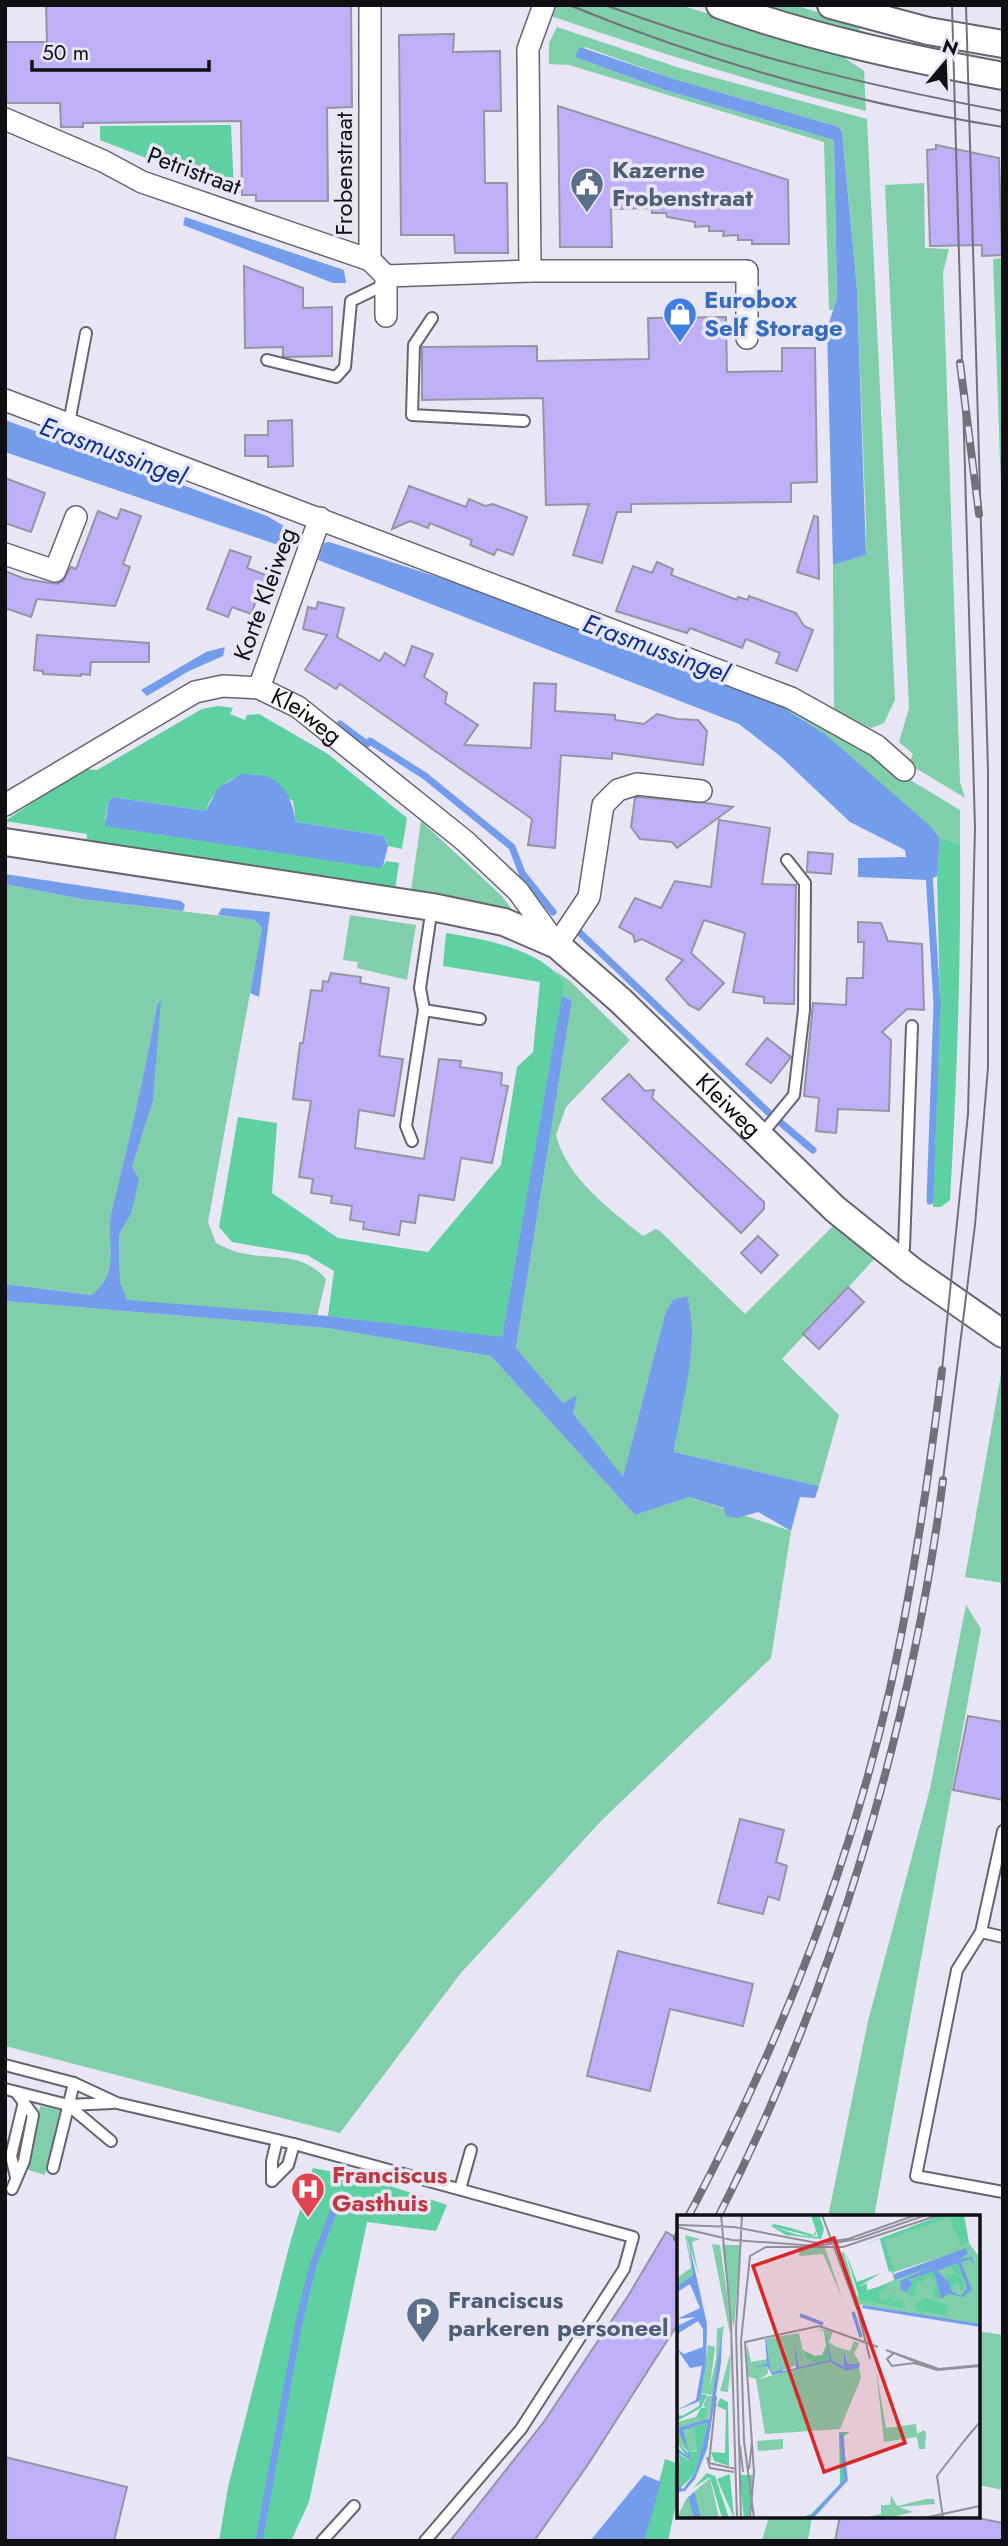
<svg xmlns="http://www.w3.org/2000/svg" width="1008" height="2546" font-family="Jost,sans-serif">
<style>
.green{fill:#81ceab}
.forest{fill:#5ed0a1}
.water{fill:#739ceb}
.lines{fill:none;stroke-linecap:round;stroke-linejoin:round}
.stream{stroke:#739ceb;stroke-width:7}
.building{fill:#bfaff6;stroke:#9694a2;stroke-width:2}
.service-casing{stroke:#666471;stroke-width:14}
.minor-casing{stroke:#666471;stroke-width:24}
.tertiary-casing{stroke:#666471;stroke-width:30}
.service{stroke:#fff;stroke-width:10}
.minor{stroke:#fff;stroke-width:21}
.tertiary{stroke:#fff;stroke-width:26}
.tram{stroke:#72717a;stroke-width:2}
.rail-casing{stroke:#72717a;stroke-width:8}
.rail{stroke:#e8e5f4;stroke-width:5;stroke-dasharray:16;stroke-linecap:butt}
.labels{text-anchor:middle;stroke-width:7;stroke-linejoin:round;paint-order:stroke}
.service-label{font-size:24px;font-weight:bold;fill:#4e5e75;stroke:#e8e5f4;text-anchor:start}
.street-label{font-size:24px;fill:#101014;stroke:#e8e5f4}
.shop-label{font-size:24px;font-weight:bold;fill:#366cbe;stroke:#e8e5f4;text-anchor:start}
.health-label{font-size:24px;font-weight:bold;fill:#be3a42;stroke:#e8e5f4;text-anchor:start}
.water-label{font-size:26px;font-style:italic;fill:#0a348e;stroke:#e8e5f4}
.inset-river{fill:none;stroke:#739ceb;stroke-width:3.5}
.inset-road{fill:none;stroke:#92909a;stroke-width:2}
.view{fill:#d62828;fill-opacity:0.15;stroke:#d62828;stroke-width:3.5}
.inset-edge{fill:none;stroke:#101014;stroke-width:3.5}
</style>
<rect width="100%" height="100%" fill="#e8e5f4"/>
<g class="green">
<path d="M554,5H680L839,54L864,71L866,111C758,84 653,51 548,15Z"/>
<polygon points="747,5 794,5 858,24 861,37"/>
<polygon points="557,27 680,68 867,119 895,700 884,723 871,728 834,711 833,565 866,555 866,527 857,289 842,131 839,127 674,79 585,47 575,57 665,90 834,140 837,298 833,310 829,310 824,142 569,65 549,64 549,43"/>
<polygon points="924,183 925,248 949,249 943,272 960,782 965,798 909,764 913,754 899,742 909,708 885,185"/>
<polygon points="1003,258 1003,545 993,259"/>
<polygon points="493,591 768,694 960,810 960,844 940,838 825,734 791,712"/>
<polygon points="421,821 502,896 515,914 476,902 411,891"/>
<path d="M5,884L81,899L255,920L262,928L208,1222L216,1243C223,1246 230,1250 237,1252C270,1261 301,1250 326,1279L317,1317L127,1301L120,1282L119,1235L131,1214L132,1167L153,1101L160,1001L157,1004C145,1075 128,1144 111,1214C107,1233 115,1261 106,1278C103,1284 97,1290 93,1295L5,1284Z"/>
<polygon points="350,915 416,925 407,980 357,968 358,962 343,960"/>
<path d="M554,970L570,981L630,1040L566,1107L556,1135C567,1178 609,1209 643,1236L656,1229L660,1231L745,1314L837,1222L878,1255L782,1359L839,1415L819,1486L674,1452L689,1355L690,1307L665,1314L623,1478L573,1413L576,1396L563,1403L516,1348L572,1000L562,996L565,983Z"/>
<polygon points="5,1301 327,1328 491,1356 635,1515 689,1497 791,1531 771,1658 602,1820 460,1974 340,2133 5,2046"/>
<polygon points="1003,1363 1003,1583 965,1577"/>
<polygon points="966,1605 981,1629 874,2217 828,2217 868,2021 930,1789"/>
<polygon points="40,2106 60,2110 45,2175 28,2170"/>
<polygon points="978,2331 1003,2335 1003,2490 978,2485"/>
<polygon points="769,2516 812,2516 808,2541 762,2541"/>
</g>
<g class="forest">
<polygon points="231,125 234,192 100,140 100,126"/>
<path d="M218,706L233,708L230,714L245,720L247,715L259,714L328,754L407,818L402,849L388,846L384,836L296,822L293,801L256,774C232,774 214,788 206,811L112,797L108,803L105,819L383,866L386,861L399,863L395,890L86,843L87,834L5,821L82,769L97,770L202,709Z"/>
<path d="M940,838L960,844C961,963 957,1081 950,1200L941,1207H933L940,1009L937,876Z"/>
<path d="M446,933C488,940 538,948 565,983L502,1338L328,1316L334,1271L307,1255L232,1242L219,1227L238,1117L277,1123L272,1193L338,1238L428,1252L501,1165L517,1067L533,1052L540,982L443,966Z"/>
<polygon points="313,2168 370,2179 447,2205 436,2231 367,2222 309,2502 291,2541 219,2541 228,2487 290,2243"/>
<polygon points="665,2459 679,2464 679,2489 668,2541 644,2541"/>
</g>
<g class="water">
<polygon points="580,47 674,79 839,127 842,132 857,289 866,555 833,565 827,329 837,298 834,140 665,90 575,57"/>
<polygon points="185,217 344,270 346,283 333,283 183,225"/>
<polygon points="5,420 267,516 284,526 286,533 281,546 5,452"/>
<polygon points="329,542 491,594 768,698 825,734 929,825 940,838 937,876 929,880 858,877 858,858 906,857 905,850 850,822 780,756 739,724 318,560 324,543"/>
<polygon points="225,647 223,656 189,671 147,696 141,690 206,652"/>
<path d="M242,774C279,773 290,789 296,822L384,836L388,846L383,866L378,868L105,826L108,803L112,797L206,811L218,788Z"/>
<polygon points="5,874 181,901 185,905 183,911 81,899 5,884"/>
<polygon points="222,908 270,912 259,997 250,993 262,928 255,920 218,915"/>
<path d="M562,996L572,1000L516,1348L563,1403L577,1395L573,1413L623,1477L665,1314L673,1300L687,1296C701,1344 681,1404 674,1452L819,1486L815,1498L800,1497L791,1531L758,1512L737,1518L726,1516L724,1508L689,1497L635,1515L491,1356L327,1328L5,1301V1284L92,1295C97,1290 103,1284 106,1278C115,1261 107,1233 111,1214C128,1144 145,1075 157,1004L161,1000L153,1101L132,1167L139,1179L131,1214L119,1235L120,1282L127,1300L328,1316L502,1337Z"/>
<polygon points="644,2475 661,2482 644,2541 590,2541"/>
</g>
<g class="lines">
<g class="stream">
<polyline points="340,724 367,744 370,741 425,776 512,847 522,873 553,912"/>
<polyline points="929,873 937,1004 930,1201"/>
<polyline points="579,932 768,1112"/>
<polyline points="781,1123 813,1150"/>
<polyline points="259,2541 298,2327 313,2265 338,2199"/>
</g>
</g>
<g class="building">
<polygon points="46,5 351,5 352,107 327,108 328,201 256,201 256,195 242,195 241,121 83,123 83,127 61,127 60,103 5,103 5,42 47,42"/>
<polygon points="454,34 453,52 500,51 501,111 484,111 485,183 507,183 508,253 455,253 454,235 401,235 399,35"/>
<polygon points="558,106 788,180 789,244 752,244 752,240 738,240 738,235 723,236 724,231 709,231 709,226 695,227 695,222 667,217 666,213 652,213 652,208 611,209 612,247 560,247"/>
<polygon points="936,145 999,158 1002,255 982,256 982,245 930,246 927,150 936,149"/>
<polygon points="244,266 303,288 303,308 332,307 332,356 286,357 283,356 283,347 245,348"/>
<polygon points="726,317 727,372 782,371 782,348 815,348 817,482 791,483 791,502 631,504 631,512 617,512 602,563 573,555 589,504 546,505 543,398 422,400 422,347 537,346 537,361 649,359 648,318"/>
<polygon points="292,420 293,466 268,467 268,456 245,456 245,435 268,435 268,421"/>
<polygon points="5,478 45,493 31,532 5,523"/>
<polygon points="409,486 466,507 469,499 485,506 493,504 527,517 513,555 497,549 494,555 470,545 472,540 430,523 428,528 410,521 392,529"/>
<polygon points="121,509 141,516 123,564 130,567 115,606 37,599 31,617 5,608 5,571 25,579 57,584 63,581 71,567 76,569 98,511 117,519"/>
<polygon points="814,516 818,517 819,579 797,572"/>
<polygon points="230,550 251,557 247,568 266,575 251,614 232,607 228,617 207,609"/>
<polygon points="657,562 673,569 671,575 737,600 738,597 748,600 749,596 796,613 804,626 813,630 797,671 776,663 780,653 746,639 742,648 690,628 687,633 616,611 633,566 652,573"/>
<polygon points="318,602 344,608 337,637 380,661 385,653 405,666 412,646 433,654 424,677 447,693 445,703 478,725 464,745 531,748 534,683 556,684 555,711 615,715 615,720 644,724 657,714 677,719 698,720 707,731 703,765 612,753 612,759 561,755 555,848 528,845 532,819 340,684 336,689 305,670 327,635 303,629 308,607 316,609"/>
<polygon points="37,635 149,643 149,662 91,662 90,675 81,674 81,676 43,674 43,671 34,670"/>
<polygon points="638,797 706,803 733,807 677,848 672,842 640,839 631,827 635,798"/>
<polygon points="719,820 770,828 762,884 796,885 794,1004 764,1003 764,997 733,992 745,933 704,920 691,953 724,983 699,1010 689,1005 666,979 683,960 642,939 635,942 633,935 619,927 635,898 661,908 675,881 711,887"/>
<polygon points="808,852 833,854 831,874 807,872"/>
<polygon points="858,922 881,923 888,941 922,944 924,1010 907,1009 882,1032 891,1040 889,1111 838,1109 836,1133 816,1131 819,1098 804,1096 813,1003 846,1005 847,978 863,978 864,942 858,942"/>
<polygon points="331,973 361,977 360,983 389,988 379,1056 403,1059 394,1116 359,1110 355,1148 424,1159 439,1059 461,1061 460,1067 502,1073 501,1085 508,1086 492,1163 461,1158 454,1200 419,1195 415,1223 401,1221 399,1235 363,1229 364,1222 350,1220 352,1206 331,1203 332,1196 311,1193 313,1179 299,1177 311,1101 293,1099 300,1043 303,1043 311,990 322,991 323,981 328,982"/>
<polygon points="767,1038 791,1057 771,1083 746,1064"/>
<polygon points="629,1074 645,1091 654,1090 652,1098 764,1202 764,1209 741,1233 602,1099"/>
<polygon points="758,1236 778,1255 761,1273 741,1253"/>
<polygon points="848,1287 864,1302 819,1349 803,1334"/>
<polygon points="968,1716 1003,1722 1003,1800 953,1790"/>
<polygon points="740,1819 784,1830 776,1862 787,1866 779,1900 768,1896 763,1914 718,1903"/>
<polygon points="618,1951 753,1984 743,2026 670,2009 650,2091 587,2076"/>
<polygon points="666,2232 679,2239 679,2322 587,2466 534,2541 450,2541 543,2423 628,2296"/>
<polygon points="5,2457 127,2487 114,2541 5,2541"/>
<polygon points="840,2516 968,2516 1003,2523 1003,2541 835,2541"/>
</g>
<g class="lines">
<g class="service-casing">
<g id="service">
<polyline points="432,318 414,345 412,415 524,421"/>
<polyline points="267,360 336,377 345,367 351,301 386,284"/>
<polyline points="69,423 86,333"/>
<polyline points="424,1010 480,1019"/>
<polyline points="761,1135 794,1095 804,1010 805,883 787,860"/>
<polyline points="412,1141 406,1126 424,1010 420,988 432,907"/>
<polyline points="904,1248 912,1026"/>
<polyline points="1003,1831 981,1932 1003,1937"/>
<polyline points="981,1932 957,1970 916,2176 1003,2192"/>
<polyline points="5,2065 74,2083 117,2103 294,2144 633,2237 624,2269 521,2429 425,2541"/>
<polyline points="5,2089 68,2105 112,2103"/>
<polyline points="68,2105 111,2141"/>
<polyline points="53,2168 74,2083"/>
<polyline points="16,2177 11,2156 24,2102"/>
<polyline points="272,2181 288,2165 294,2144"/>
<polyline points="272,2181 272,2161 277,2140"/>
<polyline points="12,2189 24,2161 33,2115 16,2092"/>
<polyline points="460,2189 471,2150"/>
<polyline points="322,2541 354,2506"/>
</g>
</g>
<g class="minor-casing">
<g id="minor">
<polyline points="370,5 370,260 386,276 530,271 747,271 747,338"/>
<polyline points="5,119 103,161 142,182 370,260"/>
<polyline points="530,271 528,49 544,5"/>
<polyline points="386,316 386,276"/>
<polyline points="5,400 791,698 877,746 904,770"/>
<polyline points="5,554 55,571 76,517"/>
<polyline points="259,688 320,518"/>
<path id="s1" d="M5,805L195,692L223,686L259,688L298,707L465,841L518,891L557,945L589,897L603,805L618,790L637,784L701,791"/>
</g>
</g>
<g class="tertiary-casing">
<g id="tertiary">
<path d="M720,5C812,38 906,58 1003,76"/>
<polyline points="831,5 928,31 1003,44"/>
<path id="s2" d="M5,842L432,907L504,922L557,945L621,1001L835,1209L911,1270L1003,1334"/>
</g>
</g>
<use href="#service" class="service"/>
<use href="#minor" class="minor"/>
<use href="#tertiary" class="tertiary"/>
<g class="tram">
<path d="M569,5C708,62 854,103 1003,127"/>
<path d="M605,5C738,54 864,85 1003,111"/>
<polyline points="942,1370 968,1114 975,828 952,5"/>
<polyline points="943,1480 975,1225 988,1067 988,770 966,5"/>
</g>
<g class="rail-casing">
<g id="rail">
<polyline points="960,363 979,514"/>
<path d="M688,2217C777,2050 848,1873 890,1689C913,1584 929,1476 942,1370"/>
<path d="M718,2217C831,1997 912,1726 943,1480"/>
<polyline points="677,2238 679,2234"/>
</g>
</g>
<use href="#rail" class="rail"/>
</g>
<defs>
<g id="civic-pin" transform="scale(1.75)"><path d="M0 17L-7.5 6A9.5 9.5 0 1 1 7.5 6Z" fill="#5c6f8a" stroke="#e8e5f4"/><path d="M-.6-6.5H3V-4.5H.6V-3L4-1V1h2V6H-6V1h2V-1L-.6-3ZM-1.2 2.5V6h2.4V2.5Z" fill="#fff"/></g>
<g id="shop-pin" transform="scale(1.75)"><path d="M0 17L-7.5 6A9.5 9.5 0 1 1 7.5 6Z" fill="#3f7fe0" stroke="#e8e5f4"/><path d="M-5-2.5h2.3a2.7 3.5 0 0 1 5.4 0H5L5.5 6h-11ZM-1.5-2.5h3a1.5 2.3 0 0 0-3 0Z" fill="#fff"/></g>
<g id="hospital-pin" transform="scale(1.75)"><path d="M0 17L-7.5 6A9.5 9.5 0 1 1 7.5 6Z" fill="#e0444e" stroke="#e8e5f4"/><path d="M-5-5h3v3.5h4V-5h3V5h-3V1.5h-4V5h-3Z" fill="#fff"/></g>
<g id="parking-pin" transform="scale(1.75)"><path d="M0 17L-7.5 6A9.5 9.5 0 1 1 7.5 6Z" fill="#5c6f8a" stroke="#e8e5f4"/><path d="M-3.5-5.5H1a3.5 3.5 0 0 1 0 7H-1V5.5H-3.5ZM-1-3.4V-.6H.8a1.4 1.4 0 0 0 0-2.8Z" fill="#fff"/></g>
</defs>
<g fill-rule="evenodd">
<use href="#civic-pin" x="587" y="184"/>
<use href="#shop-pin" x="680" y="314"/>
<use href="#hospital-pin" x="308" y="2189"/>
<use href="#parking-pin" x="423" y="2314"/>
</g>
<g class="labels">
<g class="service-label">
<text x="612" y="178">Kazerne<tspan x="612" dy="28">Frobenstraat</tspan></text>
<text x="448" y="2308">Franciscus<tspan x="448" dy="28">parkeren personeel</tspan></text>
</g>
<g class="street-label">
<text transform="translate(194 171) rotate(20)" y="8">Petristraat</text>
<text transform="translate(344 174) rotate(-90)" y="8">Frobenstraat</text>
<text transform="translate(265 594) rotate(-70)" y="8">Korte Kleiweg</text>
<text dy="8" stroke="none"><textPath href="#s1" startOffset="341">Kleiweg</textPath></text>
<text dy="8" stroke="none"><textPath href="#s2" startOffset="798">Kleiweg</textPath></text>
</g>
<g class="shop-label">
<text x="704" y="308">Eurobox<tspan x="704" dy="28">Self Storage</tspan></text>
</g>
<g class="health-label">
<text x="332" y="2183">Franciscus<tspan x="332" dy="28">Gasthuis</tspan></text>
</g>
<g class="water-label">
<text transform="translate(113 451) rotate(20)" y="9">Erasmussingel</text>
<text transform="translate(656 648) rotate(20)" y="9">Erasmussingel</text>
</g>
</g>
<g transform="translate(677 2215)">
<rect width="303" height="303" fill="#e8e5f4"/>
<path d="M274,0L286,30L292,28L303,43V110L181,89V93L162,38L167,37L180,81L217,65L204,23ZM289,34L290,40L216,60L217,57ZM8,20L23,24L15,27L22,60L10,24L16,60L0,71V63L14,53ZM35,29L43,30L53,100L54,180L53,153L51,177L43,176L53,139V119ZM45,30H64L57,113L55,105ZM123,32L148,33L166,85L146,39L122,41ZM47,111L36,180L24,178L31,130L38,132L33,171L39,144L40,114ZM149,115L156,117L152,127L159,132L173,136L177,126L182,128L177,139L183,148L171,149L168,137L167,153L155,145ZM122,118L128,145L153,147L169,155L182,153L184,163L163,214L88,219L79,164L70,161V129L75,151L74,147L90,144L91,159L82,164L122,153L120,150L105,156L101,134L103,156L94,159L89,124ZM199,154L209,213L239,209L240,219L247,215L249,218L248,234H242L240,222L207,227ZM30,181H36L31,205L0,213V207L19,202L30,193L26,192ZM17,212L22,234L13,237L0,228V216ZM106,224V234L81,236L80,226ZM33,263L42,303H0L9,284ZM214,280L220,291L249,284H257L258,289L222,292L236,297L211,303H186L204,299V290H213Z" fill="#81ceab" fill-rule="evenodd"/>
<path d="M134,0H142L147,14L144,24L109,20L94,11L97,9L110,12L137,20L138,15L139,20L133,21L97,12L121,20L141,22ZM265,0H287L292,28L284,31L272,2L207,25L217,55L212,57L203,24L186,30ZM168,36L180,67L204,58L181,72L207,61L190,68V75L213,69L202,77L203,84L210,85L212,78L216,86L221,85L216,79L224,86L228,93L183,85ZM281,48L287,70L285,77L280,66L274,76L269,59L280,60L274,52ZM257,56L263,84L257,83L258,67L253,61L239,70L237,81L232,82L234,67L226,68ZM247,83L271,90L268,100L239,95L238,89ZM138,114L149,115L154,145L139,148L128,144L126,135L138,141L145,140L149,131L147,116ZM24,179L30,180L24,193H30L27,203L19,202L24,193L0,206V199L5,201L22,191ZM43,183L51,187L52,251L37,246L34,237L48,238L49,195L40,191ZM31,208L18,258L2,275L0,236L5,254L2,239L13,246L0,228L11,237L20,236L17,211ZM162,217H173L167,221L169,263L142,297L134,303H123L134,299L163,269ZM30,258L38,261L52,303H45L33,262L16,273ZM53,259V261L57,303L40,264ZM62,260H76L72,303H67Z" fill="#5ed0a1"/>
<path d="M11,24L30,109L29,147L23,186L0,195L19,185L25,151L13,153L0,134L7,139L26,132V114L21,106L0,119V111L19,102L0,104L23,93L13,69L0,77V71L16,60ZM289,33L291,39L282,44L295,42L298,51L293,44L284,47L295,75L286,82L272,79L264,84L257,56L231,65L235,68L230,78L224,74L223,66L256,51L218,65L217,59ZM281,48L290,73L284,81L274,76L272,67L260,56ZM186,90L303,109V112L185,93ZM45,116L44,148L30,234L18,264L8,276L1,277L0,270L6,274L18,258L31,208L17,211L23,236L17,212L6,215L14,246L2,238L6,258L0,233L11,242V236L0,213L32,204ZM149,116L155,145L167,152V136L171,149L183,148L182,153L169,156L153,147L95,160L90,151L75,152L90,149L88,124L116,119L89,124L94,158L103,155L101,134L105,156L119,153L117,127L122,152L153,145Z" fill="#739ceb" fill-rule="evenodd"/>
<path class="inset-river" d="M176,97L184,122M123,100L146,109M16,278L22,303M13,281L19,303M134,303L169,265L164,219"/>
<path class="inset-road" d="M44,0L54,107L60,303M145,0L181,96L193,144M2,10L57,12L140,28L171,24L239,0M0,12L55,25L140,31L180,24L249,0M209,135L260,155L303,150M303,150L262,154L217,138L210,144L215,151L237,148L261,155L303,151M39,181L32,248L59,254M296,215L287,226L303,207M63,231L66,257M30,242L33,253L57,257M72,254L75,226M77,257L68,127L142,111L201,132M64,303L59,115L65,0M73,303L77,257M77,303L67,226L64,126L73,41L89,32H166L262,0M247,303L303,291M266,303L260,261L287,226"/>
<path class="view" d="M157,23L228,228L147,257L76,51Z"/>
<rect width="303" height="303" class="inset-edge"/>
</g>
<rect width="1008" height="2546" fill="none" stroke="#101014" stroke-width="14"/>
<g transform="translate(945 63) rotate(19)" stroke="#e8e5f4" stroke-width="5" paint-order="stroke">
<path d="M0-5L12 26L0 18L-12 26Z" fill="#101014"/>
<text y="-10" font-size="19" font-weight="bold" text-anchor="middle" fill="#101014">N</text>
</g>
<path d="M32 60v10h177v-10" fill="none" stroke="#101014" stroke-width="3.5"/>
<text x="42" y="60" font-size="21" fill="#101014" stroke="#e8e5f4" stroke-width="5" paint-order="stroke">50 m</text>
</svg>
